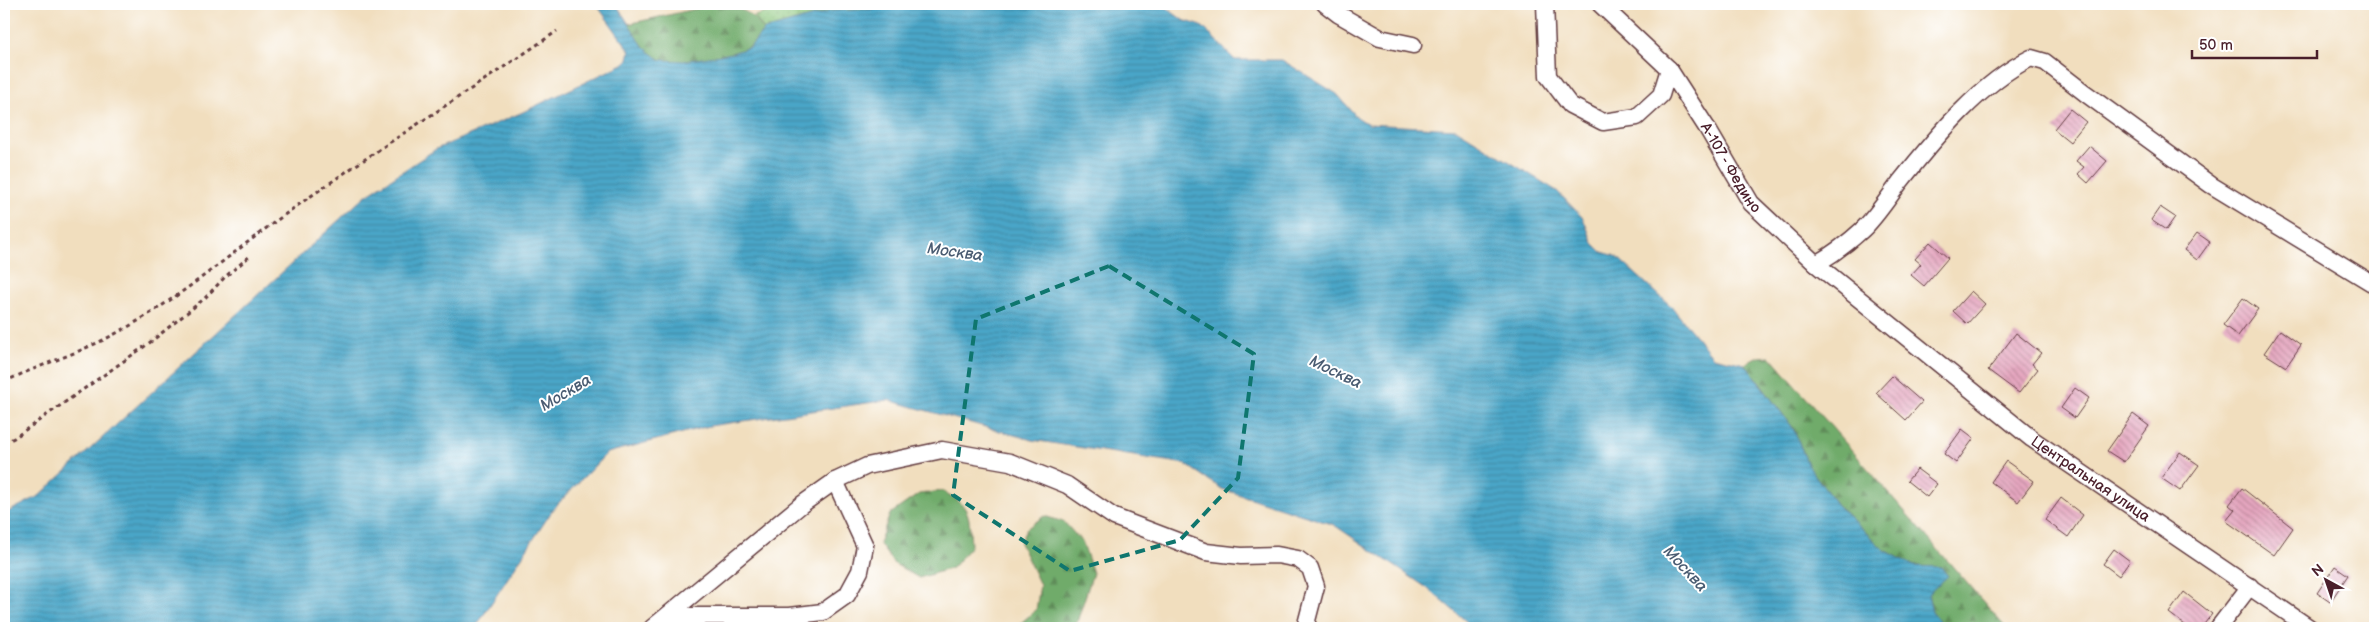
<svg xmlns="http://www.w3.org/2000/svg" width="2379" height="632" font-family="'Balsamiq Sans',sans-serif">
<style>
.grass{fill:url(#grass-dots);stroke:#6a7253}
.forest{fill:url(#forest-firs);stroke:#5d654b}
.water{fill:url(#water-rules);stroke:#4a627a}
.building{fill:url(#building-back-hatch)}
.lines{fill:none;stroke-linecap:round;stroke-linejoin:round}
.minor-casing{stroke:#633c41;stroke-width:19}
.path{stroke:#633c41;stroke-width:3;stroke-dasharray:4 4;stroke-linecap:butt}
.minor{stroke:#fff;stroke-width:16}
.marked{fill:none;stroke:#0f766e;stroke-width:4;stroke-dasharray:10 6;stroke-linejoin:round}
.labels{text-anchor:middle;stroke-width:4;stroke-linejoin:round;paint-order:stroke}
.street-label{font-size:15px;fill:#4a1f2b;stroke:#fff}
.water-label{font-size:16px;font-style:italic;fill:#4a5c72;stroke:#fff}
</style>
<defs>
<pattern id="grass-dots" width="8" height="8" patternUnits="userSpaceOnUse" patternTransform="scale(1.25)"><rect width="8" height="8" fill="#8bc67b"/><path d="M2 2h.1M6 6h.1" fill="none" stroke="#74a065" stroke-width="1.8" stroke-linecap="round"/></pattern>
<pattern id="forest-firs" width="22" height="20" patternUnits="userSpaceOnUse" patternTransform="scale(1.25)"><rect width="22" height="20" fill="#70ab6b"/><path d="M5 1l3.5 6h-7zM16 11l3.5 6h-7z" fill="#5e8b58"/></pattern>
<pattern id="water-rules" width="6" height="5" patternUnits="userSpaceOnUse" patternTransform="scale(1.25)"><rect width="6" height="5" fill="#4aa6c8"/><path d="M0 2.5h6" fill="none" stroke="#4087a3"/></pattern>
<pattern id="building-back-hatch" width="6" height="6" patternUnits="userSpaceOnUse" patternTransform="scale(1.25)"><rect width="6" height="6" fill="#e5a6bf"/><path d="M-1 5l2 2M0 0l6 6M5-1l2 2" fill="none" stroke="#bc879b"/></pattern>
</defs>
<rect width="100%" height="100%" fill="#fff"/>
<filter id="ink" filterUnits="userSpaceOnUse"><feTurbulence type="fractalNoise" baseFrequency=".02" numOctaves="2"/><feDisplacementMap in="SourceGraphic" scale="10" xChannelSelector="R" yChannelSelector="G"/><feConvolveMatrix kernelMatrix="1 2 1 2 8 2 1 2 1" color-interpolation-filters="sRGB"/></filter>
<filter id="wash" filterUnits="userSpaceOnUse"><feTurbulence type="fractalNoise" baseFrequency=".0096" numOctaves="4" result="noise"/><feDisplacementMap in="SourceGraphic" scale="20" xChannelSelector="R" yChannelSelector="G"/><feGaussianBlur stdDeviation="1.12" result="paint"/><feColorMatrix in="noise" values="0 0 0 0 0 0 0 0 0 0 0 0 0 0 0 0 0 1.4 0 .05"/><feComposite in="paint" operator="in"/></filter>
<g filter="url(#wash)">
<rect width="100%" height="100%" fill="#f1debe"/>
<polygon class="grass" points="799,4 924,4 917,7 831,11 764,30 754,16"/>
<g class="forest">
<path d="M713,5C739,9 748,7 764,30C759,35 755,45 749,47C731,56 680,65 662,60C646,55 636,36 628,24Z"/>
<polygon points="1770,356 2006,628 1944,628 1932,612 1928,594 1947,575 1941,567 1914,566 1883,549 1837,505 1809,467 1793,428 1745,364 1758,357"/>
<path d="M942,491C972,506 969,515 971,546L952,568L919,578L893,563L879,543L890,514L919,494Z"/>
<polygon points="1044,516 1064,522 1083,543 1093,573 1075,628 1011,628 1016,627 1036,610 1040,585 1020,543 1026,529"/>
</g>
<polygon class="water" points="596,4 616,4 643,46 650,52 661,60 684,61 732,53 750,47 764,30 831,11 917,7 924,4 1161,4 1183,20 1202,26 1235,60 1282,60 1337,94 1357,117 1368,124 1456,129 1557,191 1583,218 1593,243 1602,252 1616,256 1671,306 1713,357 1745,364 1793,428 1809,467 1837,505 1883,549 1914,566 1941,567 1948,576 1928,594 1932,612 1944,628 1474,628 1427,588 1334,525 1222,489 1185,464 1032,440 888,400 709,426 607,453 554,508 475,628 4,628 4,514 39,496 365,196 436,149 523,112 627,62 630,51"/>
<g id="blocks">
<g class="building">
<polygon points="2070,109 2086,122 2070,142 2054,129"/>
<polygon points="2089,146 2107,161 2088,183 2078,174 2084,167 2076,161"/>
<polygon points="2160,207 2175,217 2166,230 2151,220"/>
<polygon points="2197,233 2210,242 2197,260 2184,250"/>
<polygon points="1930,242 1948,258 1924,286 1911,275 1921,264 1915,259"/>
<polygon points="1971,291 1985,304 1967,324 1953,311"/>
<polygon points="2243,298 2258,309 2238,336 2223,325"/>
<polygon points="2280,330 2301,345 2286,367 2264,353"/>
<polygon points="2016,333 2041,353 2032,364 2038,369 2019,393 1988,370"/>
<polygon points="1892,376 1922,402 1906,420 1876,393"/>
<polygon points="2075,388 2089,398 2075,418 2061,408"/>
<polygon points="2133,414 2149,426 2124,462 2107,451"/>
<polygon points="1962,429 1974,438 1956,463 1944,454"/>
<polygon points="2180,452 2199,465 2180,491 2161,478"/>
<polygon points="2006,461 2034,481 2018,502 1991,482"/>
<polygon points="1917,469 1937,484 1927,497 1907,481"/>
<polygon points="2242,488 2293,528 2274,555 2226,521 2235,510 2229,505"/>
<polygon points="2061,498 2083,515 2068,537 2045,520"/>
<polygon points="2114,549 2130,561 2119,576 2103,564"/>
<polygon points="2335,566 2348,575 2330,602 2317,593"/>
<polygon points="2184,592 2212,614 2201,628 2189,628 2169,613"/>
</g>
</g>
</g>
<g filter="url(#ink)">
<use href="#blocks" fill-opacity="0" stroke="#633c41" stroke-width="1"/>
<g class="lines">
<g class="minor-casing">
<g id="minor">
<polyline points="1325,4 1338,14 1380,38 1413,45"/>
<polyline points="1545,4 1548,76 1570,105 1603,122 1637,117 1661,95 1669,69"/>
<path id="s1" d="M1600,4L1669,69L1707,128L1751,203L1816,264L2032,439L2310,628"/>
<path d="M1816,264C1833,254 1848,243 1862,230C1876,217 1888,198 1900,182C1935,138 1981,82 2031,58L2045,62L2085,93L2211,185L2375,285"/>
<polyline points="667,616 790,616 823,612 847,595 860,571 865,546 835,481"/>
<polyline points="652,628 801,505 835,481 867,466 942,450 1010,462 1067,485 1114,517 1206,552 1241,556 1277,555 1298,559 1310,568 1316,586 1305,628"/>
<polyline points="2218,628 2250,586"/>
</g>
</g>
<g class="path">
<path d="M4,382C39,365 77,354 111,336C177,302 233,251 294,208C380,147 470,91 557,31"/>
<polyline points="4,443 14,438 148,344 204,299 226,276 250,256"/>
</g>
<use href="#minor" class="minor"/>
</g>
</g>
<path class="marked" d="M1109,266L1254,354L1238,478L1180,540L1070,571L953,495L976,319Z"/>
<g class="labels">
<g class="street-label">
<text dy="5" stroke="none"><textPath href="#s1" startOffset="211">А-107 - Федино</textPath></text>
<text dy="5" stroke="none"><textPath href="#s1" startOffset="690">Центральная улица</textPath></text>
</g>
<g class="water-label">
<text transform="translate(955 251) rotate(8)" y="6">Москва</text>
<text transform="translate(1336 371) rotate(26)" y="6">Москва</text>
<text transform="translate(565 392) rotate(-31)" y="6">Москва</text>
<text transform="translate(1686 568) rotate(47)" y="6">Москва</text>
</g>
</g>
<rect width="2379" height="632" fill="none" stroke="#fff" stroke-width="20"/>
<g transform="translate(2326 580) rotate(320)" stroke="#ffffff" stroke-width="4" paint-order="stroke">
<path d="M0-4L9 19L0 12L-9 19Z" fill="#4a1f2b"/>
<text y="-8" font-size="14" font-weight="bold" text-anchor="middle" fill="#4a1f2b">N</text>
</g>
<path d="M2192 50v8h125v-8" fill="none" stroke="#4a1f2b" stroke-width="2.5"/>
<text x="2199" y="50" font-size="15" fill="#4a1f2b" stroke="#ffffff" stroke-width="4" paint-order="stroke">50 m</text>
</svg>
